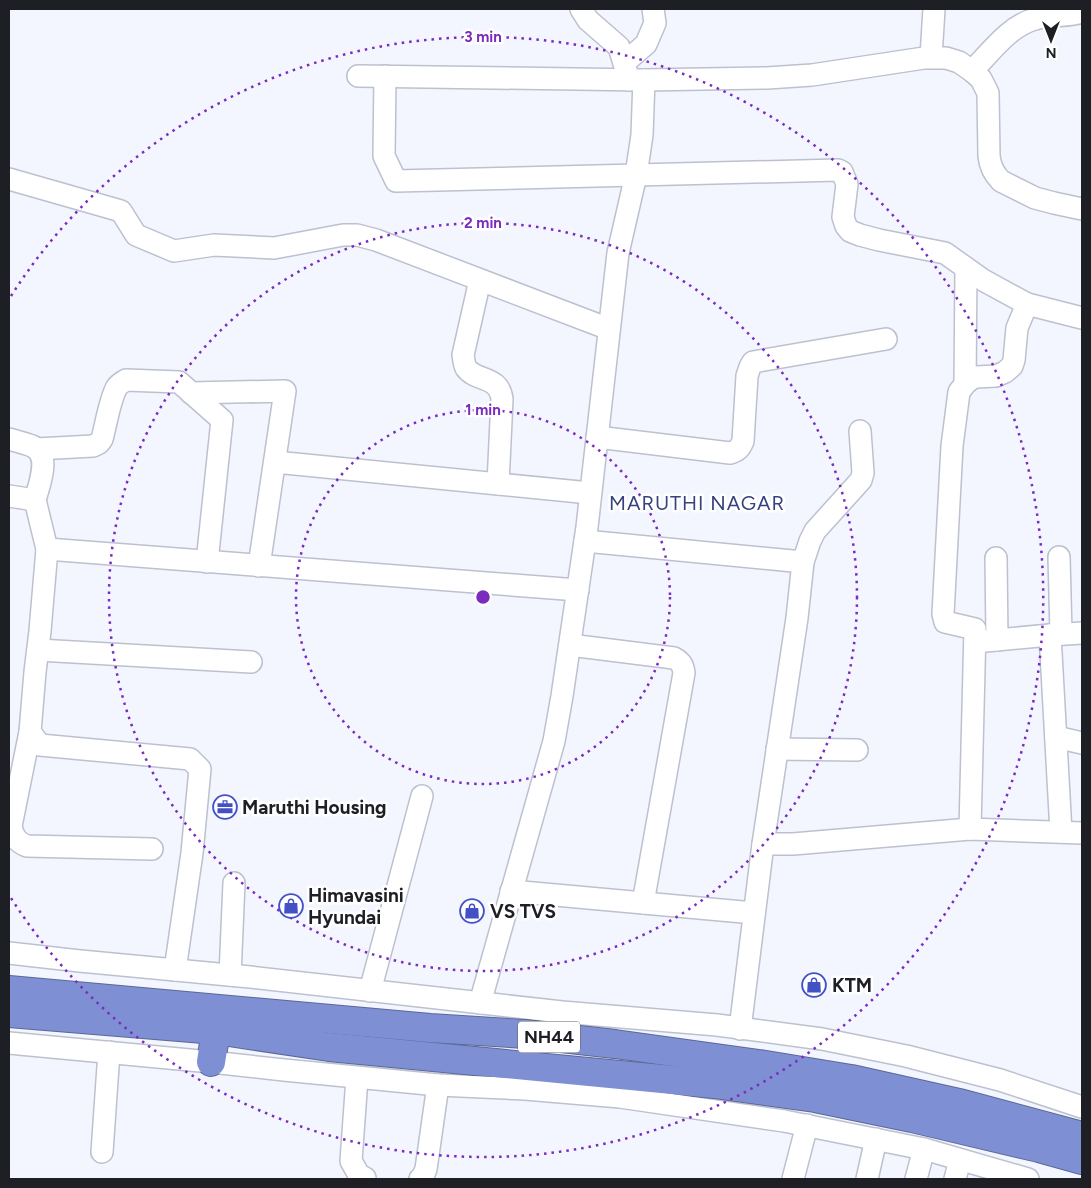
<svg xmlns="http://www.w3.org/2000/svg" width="1091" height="1188" font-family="Figtree,sans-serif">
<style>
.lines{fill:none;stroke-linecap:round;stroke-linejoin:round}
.minor-casing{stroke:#bcc1cf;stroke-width:24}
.highway-casing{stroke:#5c6896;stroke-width:30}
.minor{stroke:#fff;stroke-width:21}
.highway{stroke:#7e8fd3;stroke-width:28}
.ring{fill:none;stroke:#7b2cbf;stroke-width:2.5;stroke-dasharray:2.5 5}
.labels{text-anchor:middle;stroke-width:5;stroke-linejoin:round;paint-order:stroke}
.shield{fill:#fff;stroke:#616266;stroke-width:1}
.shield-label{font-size:18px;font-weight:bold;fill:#1d1f24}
.poi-label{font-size:19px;font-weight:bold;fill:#1d1f24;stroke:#fff;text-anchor:start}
.neighbourhood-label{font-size:20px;letter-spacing:1px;fill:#37427e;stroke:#fff}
.centre{fill:#7b2cbf;stroke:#fff;stroke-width:2.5}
.ring-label{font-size:15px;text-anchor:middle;font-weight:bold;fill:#7b2cbf;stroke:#fff;stroke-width:5;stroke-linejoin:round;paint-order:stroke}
</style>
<rect width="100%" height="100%" fill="#f3f6ff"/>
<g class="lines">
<g class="minor-casing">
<g id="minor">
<polyline points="581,9 588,20 619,47 629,80"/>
<polyline points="931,57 934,9"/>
<polyline points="624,63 646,44 655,23 653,9"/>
<path d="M972,71C991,52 1009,26 1035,19C1051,14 1067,17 1082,12"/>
<path d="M358,76L644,80L767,78L812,75L924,58H946L959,62L972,71L981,79L988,93L989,156C990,166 993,173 1001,181L1035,198L1054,203L1082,209"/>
<polyline points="385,76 384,156 396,181 838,170 842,172 847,184 843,217 846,226 850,231 860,235 879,240 945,253 983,280 1027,304 1082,318"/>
<polyline points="9,179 121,211 136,235 174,251 214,245 274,248 343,235 357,235 376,240 609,329"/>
<path d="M480,280L463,355C464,360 464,364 466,368C476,382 499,375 502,399L498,484"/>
<polyline points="965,384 966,269"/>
<polyline points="191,393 285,391 259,566"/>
<path d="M597,437L730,453C738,451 740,448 743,441L747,376L750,367L753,362L886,339"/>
<path d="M9,439C16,441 25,443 32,446C52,454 39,485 35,500"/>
<path d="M37,449L93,446L99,443L102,439C106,425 110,398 117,387C119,384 123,382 126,380L179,382L222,420L207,562"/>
<polyline points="275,462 590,493"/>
<polyline points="9,496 35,500 47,549 40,631 35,672 30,732 40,745 190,759 200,769 192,853 175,970"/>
<polyline points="585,541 803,562"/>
<polyline points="47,549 578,590"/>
<polyline points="1059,557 1061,634"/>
<polyline points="996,558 997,640"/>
<polyline points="1050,635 1061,832"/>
<polyline points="975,642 1050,635 1082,633"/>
<path d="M570,645L674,658C681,662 683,665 684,673L643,903"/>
<polyline points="38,650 251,662"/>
<path d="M30,732L11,826C13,837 17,842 27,846L152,849"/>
<polyline points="1056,737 1082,743"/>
<polyline points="777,749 857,750"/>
<polyline points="970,829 975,629 945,622 943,614 952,446 959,392 965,384 971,379 976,377 996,376 1005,372 1012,366 1014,360 1017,328 1027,304"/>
<polyline points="763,844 793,844 970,829 1082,833"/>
<polyline points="511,891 754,913"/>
<polyline points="9,953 80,961 250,977 562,1012 717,1025 822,1039 906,1056 1000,1080 1082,1107"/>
<polyline points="230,975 234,883"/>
<polyline points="370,991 422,796"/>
<polyline points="480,1003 554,741 562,696 587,527 618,253 636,175 642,135 644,80"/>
<polyline points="740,1029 763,844 797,618 803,562 810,541 815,531 861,480 863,473 860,431"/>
<polyline points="9,1043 211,1062 284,1070 438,1085 525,1089 620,1097 784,1121 924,1149 1028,1179"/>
<polyline points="357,1078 351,1161 359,1175 365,1178"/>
<polyline points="102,1152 109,1052"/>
<polyline points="420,1179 423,1176 426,1169 438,1085"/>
<polyline points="793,1179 807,1125"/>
<polyline points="867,1179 876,1139"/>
<polyline points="916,1179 924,1149"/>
<polyline points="955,1179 960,1160"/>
</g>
</g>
<g class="highway-casing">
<g id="highway">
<polyline points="9,990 430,1028 525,1034 615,1044 759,1064 851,1079 963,1104 1082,1136"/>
<polyline points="9,1013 216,1030 329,1047 714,1084 815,1098 912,1118 1039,1148 1082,1160"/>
<polyline points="211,1062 216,1030"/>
</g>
</g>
<use href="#minor" class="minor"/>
<use href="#highway" class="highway"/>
</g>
<g class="ring">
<circle cx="483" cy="597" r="187"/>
<circle cx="483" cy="597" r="374"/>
<path d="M11 296A560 560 0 1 1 11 898"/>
</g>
<defs>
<g id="office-ring" transform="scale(1.25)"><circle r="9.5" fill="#fff" stroke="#4351c5" stroke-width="1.5"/><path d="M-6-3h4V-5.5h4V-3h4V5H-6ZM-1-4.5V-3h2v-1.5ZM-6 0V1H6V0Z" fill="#4351c5"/></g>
<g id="shop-ring" transform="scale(1.25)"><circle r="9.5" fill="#fff" stroke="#4351c5" stroke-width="1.5"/><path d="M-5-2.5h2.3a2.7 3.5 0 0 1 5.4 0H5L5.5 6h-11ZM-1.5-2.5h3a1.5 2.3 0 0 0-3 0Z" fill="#4351c5"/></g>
</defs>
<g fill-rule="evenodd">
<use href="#office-ring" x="225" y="807"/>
<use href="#shop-ring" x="291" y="906"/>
<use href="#shop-ring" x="472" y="911"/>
<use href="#shop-ring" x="814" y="985"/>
</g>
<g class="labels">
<rect class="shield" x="518" y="1021.5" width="62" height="31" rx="4"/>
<g class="shield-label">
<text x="549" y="1043">NH44</text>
</g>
<g class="poi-label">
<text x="242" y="814">Maruthi Housing</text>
<text x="308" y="902">Himavasini<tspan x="308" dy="22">Hyundai</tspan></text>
<text x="490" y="918">VS TVS</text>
<text x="832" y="992">KTM</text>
</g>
<g class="neighbourhood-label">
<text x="697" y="510">MARUTHI NAGAR</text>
</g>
</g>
<circle cx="483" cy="597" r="8" class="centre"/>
<g class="ring-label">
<text x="483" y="42">3 min</text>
<text x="483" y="228">2 min</text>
<text x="483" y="415">1 min</text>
</g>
<rect width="1091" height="1188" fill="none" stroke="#1d1f24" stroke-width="20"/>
<g transform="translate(1051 40) rotate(180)" stroke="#ffffff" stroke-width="4" paint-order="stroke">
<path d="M0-4L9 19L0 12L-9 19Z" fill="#1d1f24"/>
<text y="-8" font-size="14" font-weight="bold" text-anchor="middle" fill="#1d1f24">N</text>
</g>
</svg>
